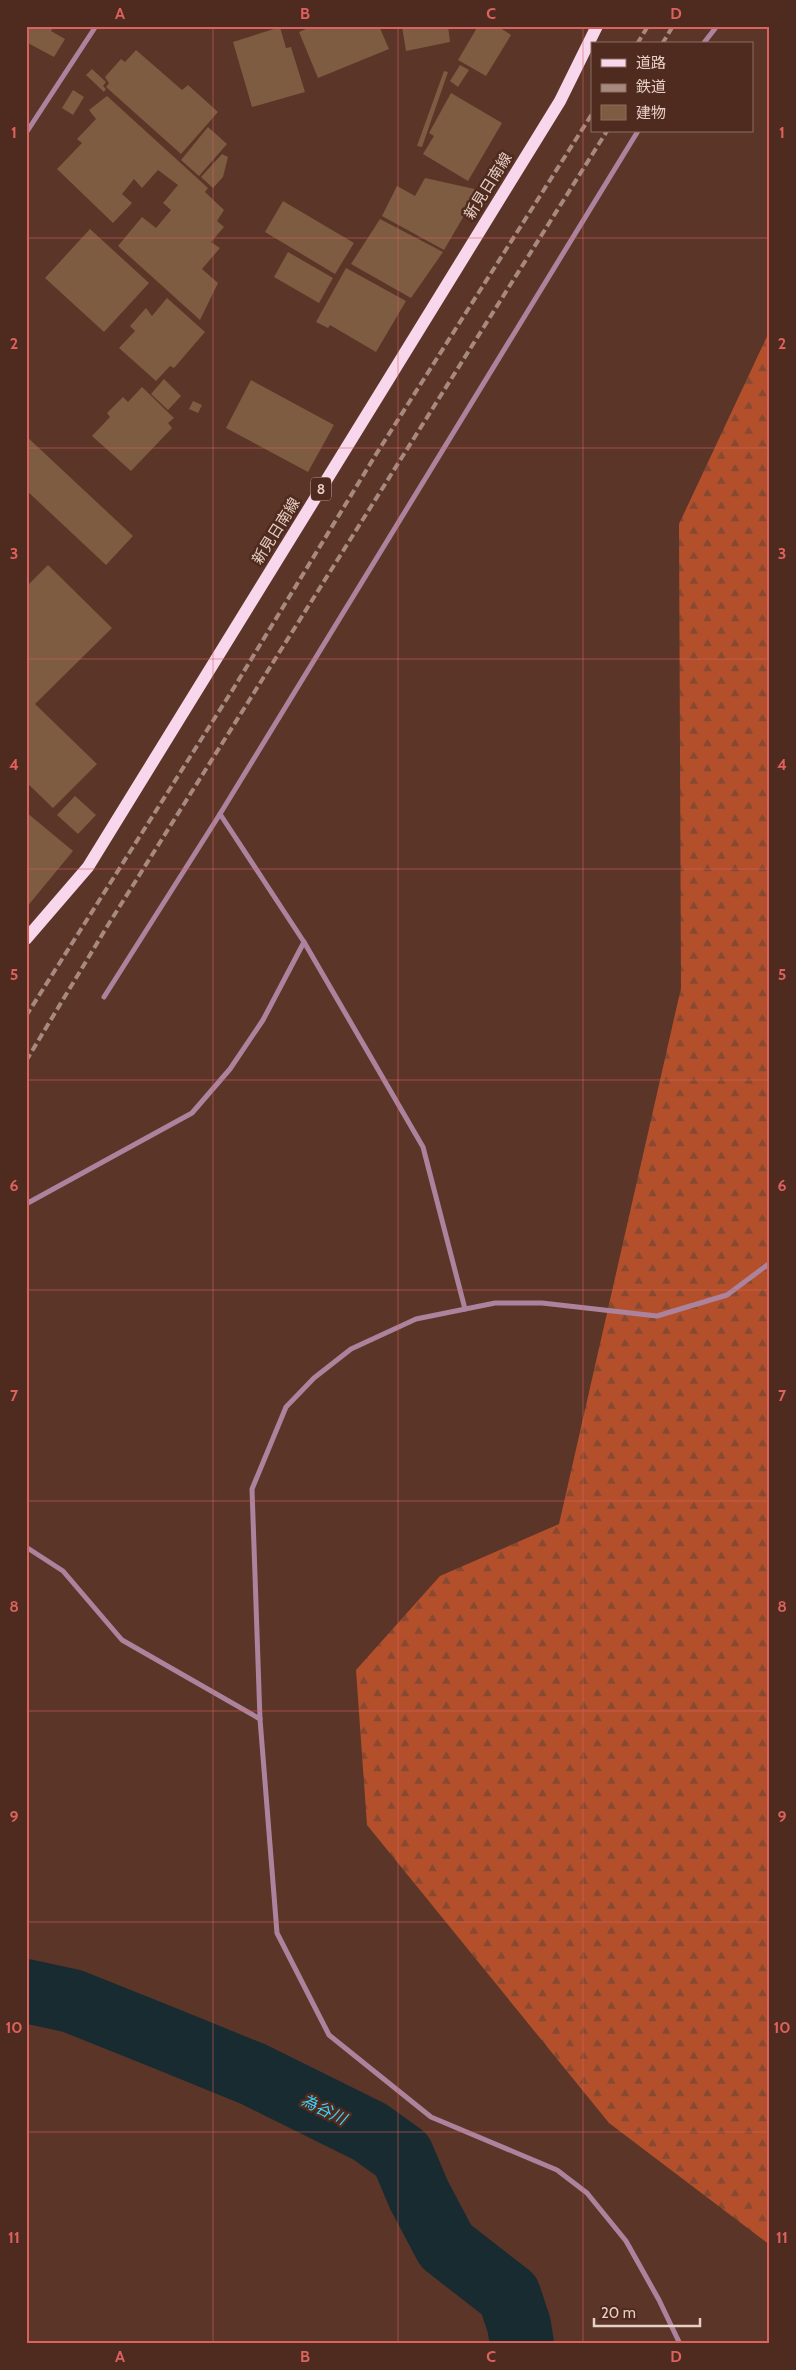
<svg xmlns="http://www.w3.org/2000/svg" width="796" height="2370" font-family="Cabin,'Noto Sans JP',sans-serif">
<style>
.forest{fill:url(#forest-firs)}
.lines{fill:none;stroke-linecap:round;stroke-linejoin:round}
.river{stroke:#172b31;stroke-width:64}
.building{fill:#7d5c41}
.minor{stroke:#ac839d;stroke-width:5}
.primary{stroke:#f8d6eb;stroke-width:12}
.rail{stroke:#a8897f;stroke-width:4;stroke-dasharray:8 4;stroke-linecap:butt}
.grid{fill:none;stroke:#dc625f;stroke-width:1;stroke-opacity:0.55}
.labels{text-anchor:middle;stroke-width:5;stroke-linejoin:round;paint-order:stroke}
.shield{fill:#4f2a1e;stroke:#b99e94;stroke-width:1}
.shield-label{font-size:14px;font-weight:bold;fill:#e7cfc6}
.street-label{font-size:15px;fill:#e7cfc6;stroke:#4f2a1e}
.water-label{font-size:16px;font-style:italic;fill:#39d4fd;stroke:#4f2a1e}
.neatline{fill:none;stroke:#dc625f;stroke-width:2}
.grid-label{font-size:16px;text-anchor:middle;font-weight:bold;fill:#dc625f}
</style>
<defs>
<pattern id="forest-firs" width="22" height="20" patternUnits="userSpaceOnUse" patternTransform="scale(1.25)"><rect width="22" height="20" fill="#b3502b"/><path d="M5 1l3.5 6h-7zM16 11l3.5 6h-7z" fill="#874931"/></pattern>
</defs>
<rect width="100%" height="100%" fill="#5b3528"/>
<polygon class="forest" points="770,330 770,2245 609,2123 367,1825 356,1670 440,1576 559,1524 681,988 679,524"/>
<g class="lines">
<polyline class="river" points="26,1991 72,2001 162,2037 253,2074 370,2132 402,2155 419,2195 446,2246 509,2295 519,2325 522,2344"/>
</g>
<g class="building">
<polygon points="26,26 54,26 51,31 65,39 54,57 26,42"/>
<polygon points="313,26 379,26 389,49 318,78 299,32"/>
<polygon points="402,26 448,26 450,42 406,51"/>
<polygon points="478,26 497,26 511,35 486,76 458,60"/>
<polygon points="280,27 286,48 291,47 305,92 252,107 233,42"/>
<polygon points="136,50 182,90 188,85 218,112 181,154 106,87 109,83 105,77 121,59 125,62"/>
<polygon points="460,65 469,70 458,87 450,81"/>
<polygon points="92,69 106,82 103,86 106,89 104,92 86,75"/>
<polygon points="444,71 448,72 422,147 417,146"/>
<polygon points="73,90 84,97 73,115 62,108"/>
<polygon points="451,93 502,123 468,181 423,154 434,136 429,133"/>
<polygon points="107,96 208,188 205,192 224,210 217,221 224,227 211,242 220,248 202,269 218,283 200,320 118,246 142,217 156,228 171,210 163,203 178,185 158,170 142,188 134,179 122,194 132,203 113,223 57,169 82,143 77,139 96,119 89,110"/>
<polygon points="208,127 227,144 199,176 181,160"/>
<polygon points="222,154 228,157 223,177 213,188 201,177"/>
<polygon points="425,178 479,190 444,250 382,216 397,186 415,196"/>
<polygon points="283,201 354,243 335,274 265,232"/>
<polygon points="380,219 443,252 411,298 351,264"/>
<polygon points="90,229 149,283 104,332 45,278"/>
<polygon points="288,252 333,278 319,303 274,277"/>
<polygon points="346,268 406,301 376,352 330,325 328,328 316,322"/>
<polygon points="167,298 205,332 174,368 170,366 156,381 119,348 135,331 130,326 146,308 152,316"/>
<polygon points="164,379 181,396 168,410 151,394"/>
<polygon points="251,380 334,425 308,472 226,428"/>
<polygon points="142,387 174,418 168,423 172,428 131,471 92,436 110,417 107,413 123,397 128,402"/>
<polygon points="193,401 202,405 198,413 189,409"/>
<polygon points="26,436 133,536 106,565 26,490"/>
<polygon points="48,565 112,628 35,704 97,764 53,808 26,782 26,587"/>
<polygon points="75,796 96,815 78,834 57,815"/>
<polygon points="26,812 73,851 26,908"/>
</g>
<g class="lines">
<g class="minor">
<polyline points="703,44 717,26"/>
<polyline points="26,133 96,26"/>
<polyline points="220,814 304,942 423,1147 465,1309"/>
<polyline points="104,997 220,814 638,131"/>
<polyline points="26,1204 192,1113 230,1069 263,1020 304,942"/>
<polyline points="26,1547 63,1571 122,1640 260,1719"/>
<polyline points="680,2344 659,2300 626,2241 587,2193 557,2170 431,2117 329,2035 277,1933 260,1719 252,1489 286,1407 314,1378 351,1349 416,1319 495,1303 542,1303 657,1316 727,1295 770,1263"/>
</g>
<polyline class="primary" points="26,939 88,867 560,101 597,26"/>
<g class="rail">
<polyline points="637,44 648,26"/>
<polyline points="662,44 673,26"/>
<polyline points="26,1016 235,686 375,456 592,114"/>
<polyline points="26,1061 108,925 607,131"/>
</g>
</g>
<path class="grid" d="M213,26V2344M398,26V2344M583,26V2344M26,238H770M26,448H770M26,659H770M26,869H770M26,1080H770M26,1290H770M26,1501H770M26,1711H770M26,1922H770M26,2132H770"/>
<g class="labels">
<rect class="shield" x="311" y="477.5" width="20" height="23" rx="4"/>
<g class="shield-label">
<text x="321" y="494">8</text>
</g>
<g class="street-label">
<text transform="translate(488 186) rotate(-58)" y="5">新見日南線</text>
<text transform="translate(276 531) rotate(-58)" y="5">新見日南線</text>
</g>
<g class="water-label">
<text transform="translate(324 2109) rotate(26)" y="6">為谷川</text>
</g>
</g>
<rect width="796" height="2370" fill="none" stroke="#4f2a1e" stroke-width="55"/>
<rect x="591" y="42" width="162" height="90" fill="#4f2a1e" stroke="#8c6c61"/>
<rect x="601" y="59" width="25" height="8" fill="#f8d6eb" stroke="#8c6c61"/>
<text x="636" y="68" font-size="15" fill="#e7cfc6">道路</text>
<rect x="601" y="84" width="25" height="8" fill="#a8897f" stroke="#8c6c61"/>
<text x="636" y="92" font-size="15" fill="#e7cfc6">鉄道</text>
<rect x="601" y="105" width="25" height="15" fill="#7d5c41" stroke="#8c6c61"/>
<text x="636" y="118" font-size="15" fill="#e7cfc6">建物</text>
<path d="M594 2318v8h106v-8" fill="none" stroke="#e7cfc6" stroke-width="2.5"/>
<text x="601" y="2318" font-size="15" fill="#e7cfc6" stroke="#4f2a1e" stroke-width="4" paint-order="stroke">20 m</text>
<rect x="28" y="28" width="740" height="2314" class="neatline"/>
<g class="grid-label">
<text x="120" y="19">A</text>
<text x="305" y="19">B</text>
<text x="491" y="19">C</text>
<text x="676" y="19">D</text>
<text x="14" y="138">1</text>
<text x="782" y="138">1</text>
<text x="14" y="349">2</text>
<text x="782" y="349">2</text>
<text x="14" y="559">3</text>
<text x="782" y="559">3</text>
<text x="14" y="770">4</text>
<text x="782" y="770">4</text>
<text x="14" y="980">5</text>
<text x="782" y="980">5</text>
<text x="14" y="1191">6</text>
<text x="782" y="1191">6</text>
<text x="14" y="1401">7</text>
<text x="782" y="1401">7</text>
<text x="14" y="1612">8</text>
<text x="782" y="1612">8</text>
<text x="14" y="1822">9</text>
<text x="782" y="1822">9</text>
<text x="14" y="2033">10</text>
<text x="782" y="2033">10</text>
<text x="14" y="2243">11</text>
<text x="782" y="2243">11</text>
<text x="120" y="2362">A</text>
<text x="305" y="2362">B</text>
<text x="491" y="2362">C</text>
<text x="676" y="2362">D</text>
</g>
</svg>
